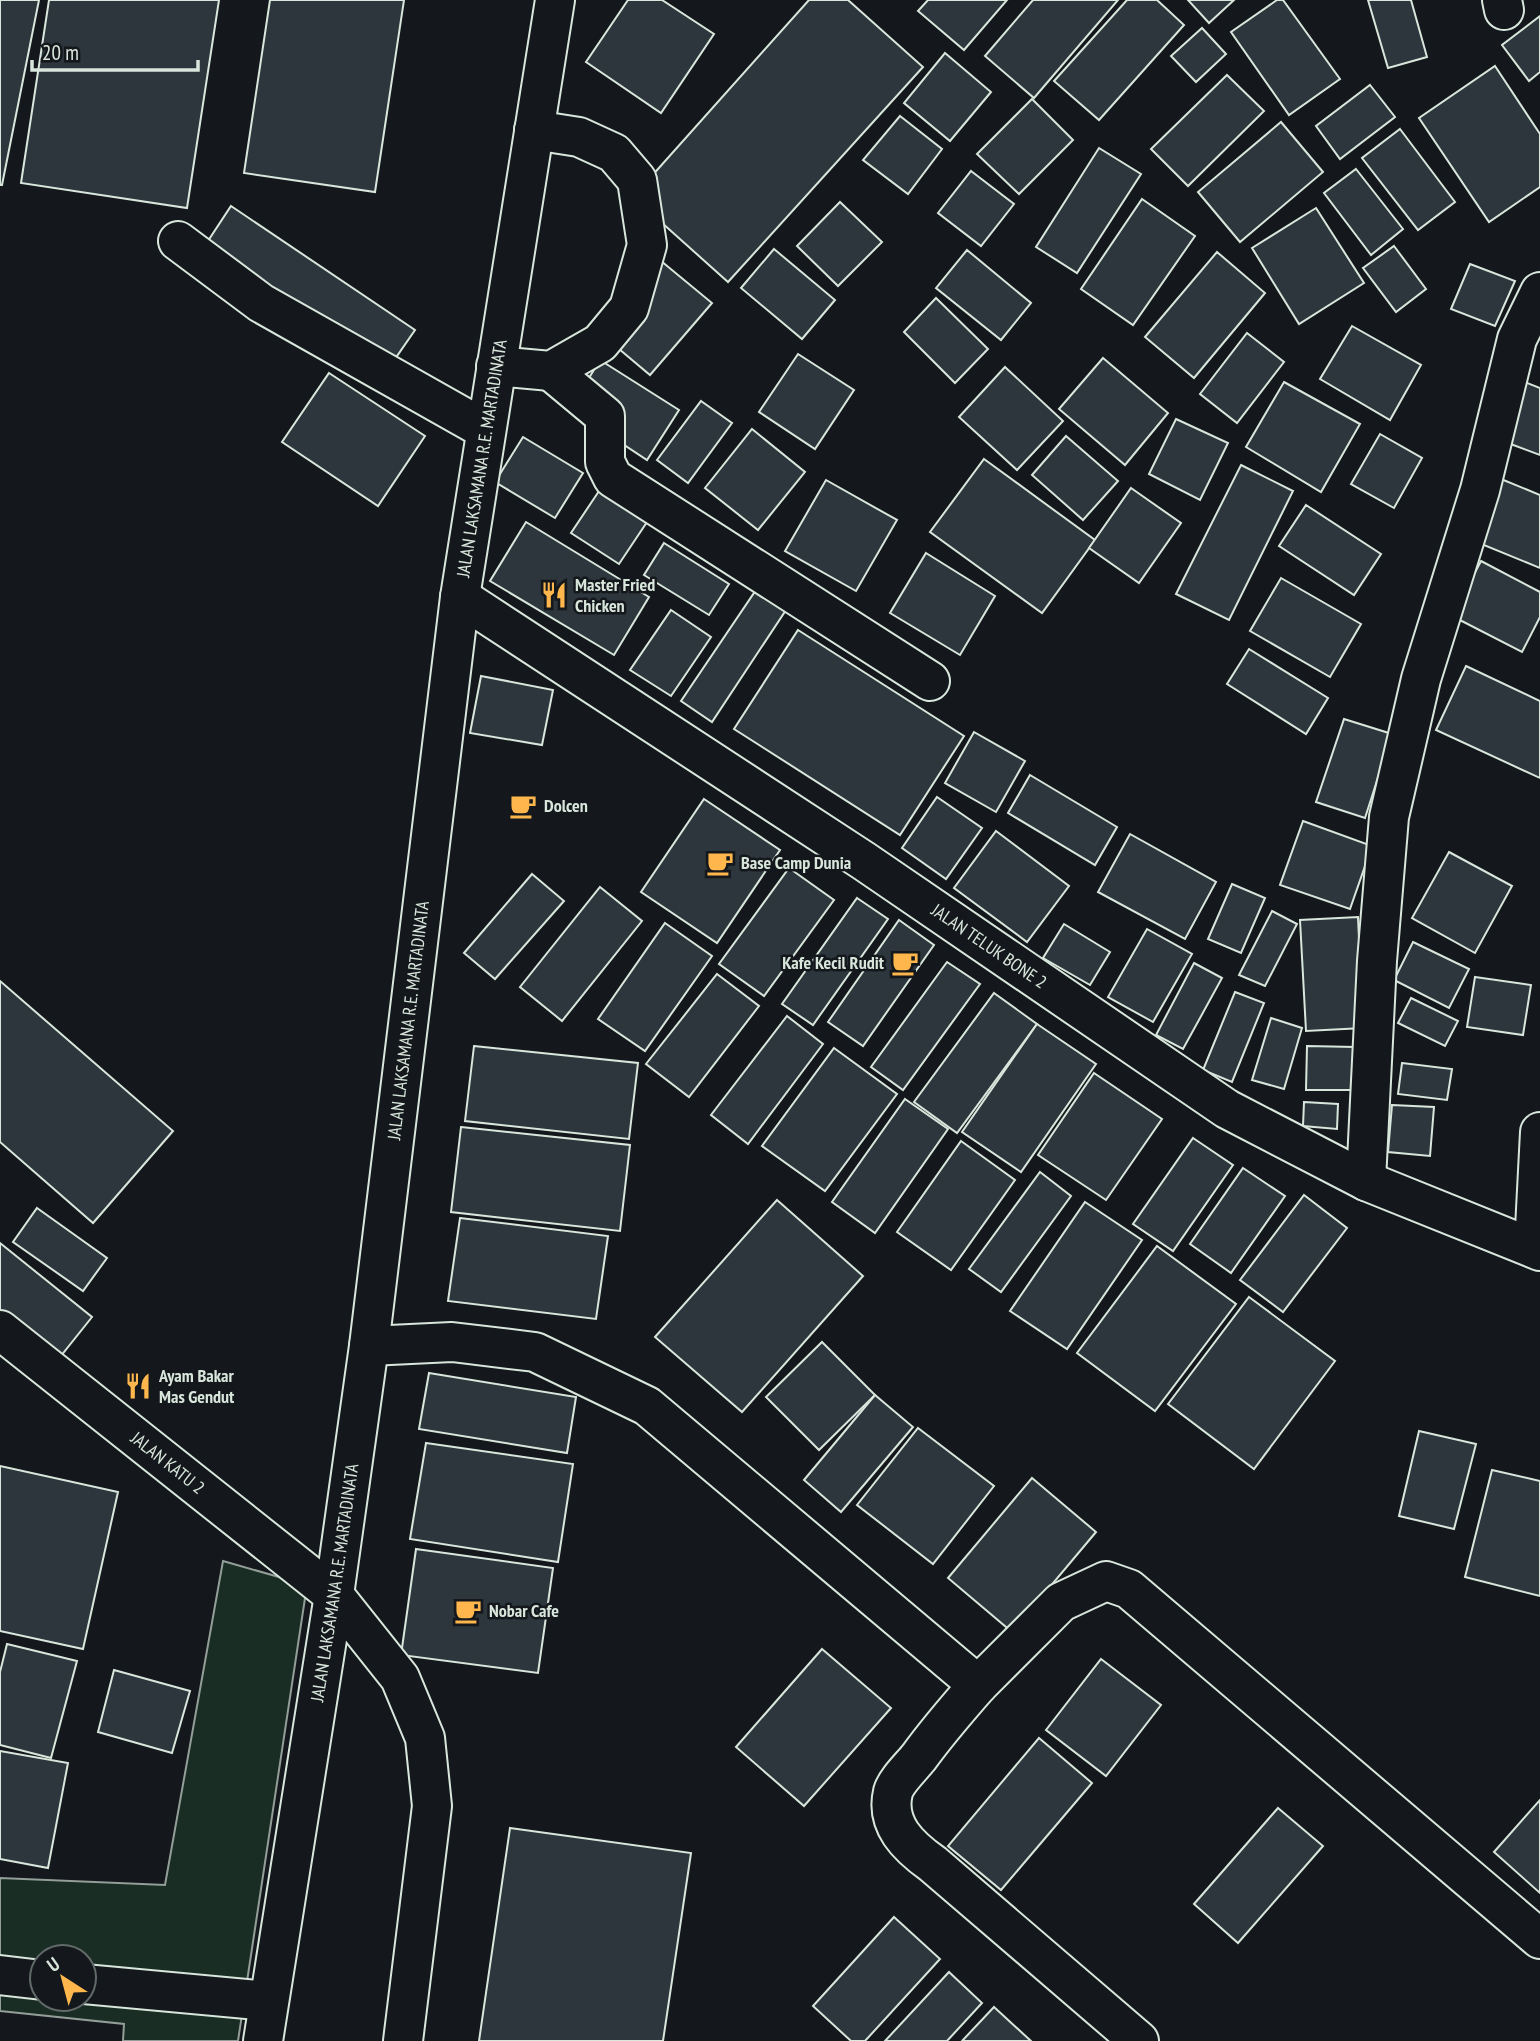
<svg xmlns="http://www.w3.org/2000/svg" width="1540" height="2041" font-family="'PT Sans Narrow',sans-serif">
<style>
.green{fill:#1a2d24;stroke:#939e99;stroke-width:2;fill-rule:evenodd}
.building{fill:#2c363c;stroke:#d8e6dc;stroke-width:2}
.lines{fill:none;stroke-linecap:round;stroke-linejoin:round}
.minor-casing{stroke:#d8e6dc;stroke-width:42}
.major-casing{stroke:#d8e6dc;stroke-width:42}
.minor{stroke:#14181c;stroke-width:38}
.major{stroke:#14181c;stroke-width:38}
.labels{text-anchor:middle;stroke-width:5;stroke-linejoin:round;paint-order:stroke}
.street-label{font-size:18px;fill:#d8e6dc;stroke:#14181c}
.poi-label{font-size:18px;font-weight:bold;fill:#d8e6dc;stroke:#14181c;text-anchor:start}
</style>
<rect width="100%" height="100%" fill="#14181c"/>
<path class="green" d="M223,1561L307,1585L238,2041H123L124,2024L0,2011V1878L165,1885ZM42,1957H84V1999H42Z"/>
<g class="building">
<polygon points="0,0 39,0 2,185 0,185"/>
<polygon points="49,0 219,0 187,208 21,183"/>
<polygon points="270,0 404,0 375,192 244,173"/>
<polygon points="628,0 662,0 714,34 661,113 586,62"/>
<polygon points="809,0 848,0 923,67 728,282 633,197"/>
<polygon points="928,0 1007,0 964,50 918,11"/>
<polygon points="1033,0 1118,0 1034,98 985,56"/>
<polygon points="1127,0 1157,0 1184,25 1099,120 1054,81"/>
<polygon points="1188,0 1234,0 1209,23"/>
<polygon points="1277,0 1283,0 1340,79 1289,115 1231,32"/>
<polygon points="1368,0 1411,0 1427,57 1388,68"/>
<polygon points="1540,16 1540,72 1529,81 1502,45"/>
<polygon points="1202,28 1226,54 1196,82 1171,56"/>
<polygon points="945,53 991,92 950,141 904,103"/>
<polygon points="1495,66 1540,134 1540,187 1489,222 1419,118"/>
<polygon points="1227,75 1264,111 1188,186 1151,149"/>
<polygon points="1370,85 1395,117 1340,159 1316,126"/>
<polygon points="1032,99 1073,140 1019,194 977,154"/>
<polygon points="900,116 942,149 908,194 863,160"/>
<polygon points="1281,122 1323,172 1240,242 1198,192"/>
<polygon points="1400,129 1455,202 1418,230 1362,158"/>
<polygon points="1099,148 1141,174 1077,273 1036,247"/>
<polygon points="1356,169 1403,229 1371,255 1324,193"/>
<polygon points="971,171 1014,204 981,246 938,213"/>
<polygon points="1142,199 1195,236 1133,325 1081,289"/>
<polygon points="840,202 882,242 838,286 797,246"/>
<polygon points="231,206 415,330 388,369 206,244"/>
<polygon points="1316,208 1364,283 1299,324 1252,248"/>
<polygon points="1394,246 1426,289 1396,312 1363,268"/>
<polygon points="774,249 835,300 802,339 741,288"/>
<polygon points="967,250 1031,303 1001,340 936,288"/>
<polygon points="1217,252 1265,293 1194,378 1145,337"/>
<polygon points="655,256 712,303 650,375 594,328"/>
<polygon points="1470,264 1515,281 1495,326 1451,309"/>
<polygon points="936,298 988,349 955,383 904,332"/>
<polygon points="1352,326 1421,365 1390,420 1320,379"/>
<polygon points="1247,333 1284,362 1237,423 1200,394"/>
<polygon points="798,354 854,390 815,449 759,412"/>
<polygon points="1103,358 1168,413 1125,465 1059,409"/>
<polygon points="600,360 679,410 647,460 570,409"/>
<polygon points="1005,367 1063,421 1017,470 959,417"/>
<polygon points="329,373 425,436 378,506 282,442"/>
<polygon points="1522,381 1540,388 1540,455 1508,443"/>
<polygon points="1284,382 1360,424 1321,492 1246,447"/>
<polygon points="701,401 732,423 688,483 657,460"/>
<polygon points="1176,419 1228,443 1200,500 1149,474"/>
<polygon points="752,429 805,472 758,530 705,488"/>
<polygon points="1380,434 1422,458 1394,508 1351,484"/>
<polygon points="1066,436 1118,481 1083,520 1032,475"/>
<polygon points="523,437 583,473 555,518 495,482"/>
<polygon points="984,459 1095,540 1042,613 930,532"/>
<polygon points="1241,465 1293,491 1229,620 1176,594"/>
<polygon points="1501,479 1540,495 1540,568 1474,541"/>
<polygon points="826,480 897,520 856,591 785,551"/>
<polygon points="1131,488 1181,523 1139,583 1089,548"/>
<polygon points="599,491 647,522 619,564 571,533"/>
<polygon points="1306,505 1381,554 1354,595 1279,546"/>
<polygon points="526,522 649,597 614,655 490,581"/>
<polygon points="664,543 729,584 709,615 644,575"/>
<polygon points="926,553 995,596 960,655 890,613"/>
<polygon points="1481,561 1540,592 1540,617 1522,652 1452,616"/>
<polygon points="1281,578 1361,624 1330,677 1250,631"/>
<polygon points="756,590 786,610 712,722 681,701"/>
<polygon points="671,610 711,637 671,696 630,670"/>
<polygon points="798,630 964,736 900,835 734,729"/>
<polygon points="1249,649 1328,698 1306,734 1227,684"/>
<polygon points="1466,666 1540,701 1540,778 1436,730"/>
<polygon points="481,676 553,690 542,745 470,733"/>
<polygon points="1344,719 1392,734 1365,818 1316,802"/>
<polygon points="974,732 1025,761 996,812 945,783"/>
<polygon points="1030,775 1117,827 1095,865 1008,813"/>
<polygon points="937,797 982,828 946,879 902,848"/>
<polygon points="704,799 780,850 717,943 641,892"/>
<polygon points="1303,821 1372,846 1350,909 1280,885"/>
<polygon points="996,831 1069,886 1027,942 954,888"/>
<polygon points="1130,834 1216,882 1185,939 1098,892"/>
<polygon points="1449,852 1512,886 1475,953 1412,918"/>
<polygon points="789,868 834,900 764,996 719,964"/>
<polygon points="532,874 564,901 495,979 464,953"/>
<polygon points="1232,884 1265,898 1241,953 1208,939"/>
<polygon points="600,887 642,921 562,1021 520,987"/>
<polygon points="857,898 888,919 813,1025 782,1004"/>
<polygon points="1272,911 1297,924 1265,986 1239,975"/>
<polygon points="1358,917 1363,1028 1306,1031 1300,920"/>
<polygon points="899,920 934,945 863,1046 828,1022"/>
<polygon points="665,923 712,956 645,1051 598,1019"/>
<polygon points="1064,924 1110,952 1090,985 1043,958"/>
<polygon points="1147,929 1192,954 1153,1022 1108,997"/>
<polygon points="1413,942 1469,969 1449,1008 1394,980"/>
<polygon points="947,962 980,984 903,1090 871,1067"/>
<polygon points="1194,963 1222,978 1183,1049 1156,1035"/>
<polygon points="717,974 759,1006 689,1097 646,1064"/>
<polygon points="1475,977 1531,985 1523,1035 1467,1027"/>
<polygon points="0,981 173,1131 93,1223 0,1142"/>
<polygon points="1235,992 1264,1003 1232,1082 1203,1070"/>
<polygon points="994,993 1037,1024 957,1133 914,1102"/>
<polygon points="1411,998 1458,1021 1445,1046 1398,1023"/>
<polygon points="787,1016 823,1044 748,1144 711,1115"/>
<polygon points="1271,1018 1302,1028 1284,1089 1252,1080"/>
<polygon points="1037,1024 1096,1064 1021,1172 962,1132"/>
<polygon points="474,1046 638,1063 629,1139 465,1121"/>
<polygon points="1307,1046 1355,1047 1354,1090 1306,1090"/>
<polygon points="834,1048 897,1094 825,1191 762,1146"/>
<polygon points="1402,1063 1452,1069 1447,1100 1398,1094"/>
<polygon points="1094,1073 1162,1119 1106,1200 1038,1155"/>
<polygon points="905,1099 948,1129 875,1233 832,1202"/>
<polygon points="1304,1102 1338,1104 1337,1129 1303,1126"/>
<polygon points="1392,1105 1434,1107 1430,1156 1388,1152"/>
<polygon points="461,1127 630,1145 620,1231 451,1212"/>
<polygon points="1193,1138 1233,1165 1173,1251 1133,1224"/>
<polygon points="961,1141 1015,1180 951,1270 897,1232"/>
<polygon points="1243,1168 1285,1196 1231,1273 1190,1244"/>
<polygon points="1040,1172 1071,1196 1001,1292 969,1269"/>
<polygon points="1304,1195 1347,1228 1283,1312 1240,1280"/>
<polygon points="777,1200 863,1276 742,1412 655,1337"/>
<polygon points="1085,1202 1142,1240 1067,1349 1010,1311"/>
<polygon points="37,1208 107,1258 83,1291 13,1242"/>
<polygon points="460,1218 608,1236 596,1319 448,1301"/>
<polygon points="0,1243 92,1317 52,1367 0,1324"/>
<polygon points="1157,1246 1236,1304 1155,1411 1077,1353"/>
<polygon points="1249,1297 1335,1361 1254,1469 1168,1404"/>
<polygon points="822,1342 875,1395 819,1450 766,1397"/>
<polygon points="429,1373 576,1397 567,1453 419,1429"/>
<polygon points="875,1395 913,1427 841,1512 804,1480"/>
<polygon points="918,1428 994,1486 933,1564 857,1505"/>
<polygon points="1419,1431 1476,1444 1454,1529 1399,1516"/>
<polygon points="426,1443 573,1464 558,1562 410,1539"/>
<polygon points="0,1466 118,1492 83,1649 0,1631"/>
<polygon points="1492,1470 1540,1481 1540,1596 1465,1577"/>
<polygon points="1032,1478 1096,1532 1012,1632 948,1578"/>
<polygon points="416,1549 553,1568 538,1673 401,1655"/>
<polygon points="7,1644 77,1661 51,1758 0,1745 0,1672"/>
<polygon points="822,1649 891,1708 804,1806 736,1747"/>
<polygon points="1101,1659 1161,1705 1106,1776 1046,1730"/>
<polygon points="114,1670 190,1691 172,1753 98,1732"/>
<polygon points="1039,1738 1092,1783 1001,1890 948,1846"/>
<polygon points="0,1751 68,1763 48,1868 0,1859"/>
<polygon points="1540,1800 1540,1893 1494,1852"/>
<polygon points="1278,1808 1323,1846 1238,1943 1194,1904"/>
<polygon points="510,1828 691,1853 663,2041 479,2041"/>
<polygon points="894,1917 940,1959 865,2041 851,2041 813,2006"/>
<polygon points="949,1972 982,2003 947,2041 885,2041"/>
<polygon points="994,2007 1031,2041 962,2041"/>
</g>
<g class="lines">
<g class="minor-casing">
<g id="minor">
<polyline points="1502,0 1504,10"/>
<polyline points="178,241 261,303 486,430"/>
<polyline points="496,366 551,371 600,343 629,308 647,245 637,180 614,153 579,137 534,130"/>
<polyline points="551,371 605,416 605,462 613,478 930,681"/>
<path id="s1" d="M460,597L864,861L1227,1109L1366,1181L1540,1251"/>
<polyline points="1366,1181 1377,961 1389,817 1421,679 1480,490 1517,339 1540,292"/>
<polyline points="1534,1248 1540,1132"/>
<path id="s2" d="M0,1330L334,1595L400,1678L425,1738L432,1806L403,2041"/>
<path d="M369,1346L452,1342L535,1352L647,1406L978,1685C957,1709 937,1732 919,1757C911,1767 896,1781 893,1792C885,1825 909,1847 933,1864L1139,2041"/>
<polyline points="978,1685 1061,1602 1106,1581 1129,1589 1540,1939"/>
<polyline points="0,1975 42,1980"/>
<polyline points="84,1984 268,2001"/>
</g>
</g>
<g class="major-casing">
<g id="major">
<path id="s3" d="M263,2041L334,1595L369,1346L460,597L555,0"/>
</g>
</g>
<use href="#minor" class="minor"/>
<use href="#major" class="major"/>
</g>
<defs>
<g id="restaurant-bare" transform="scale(2.1)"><path d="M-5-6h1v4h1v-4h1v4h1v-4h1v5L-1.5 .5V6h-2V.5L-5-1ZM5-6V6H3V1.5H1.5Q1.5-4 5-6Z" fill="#ffb74d" stroke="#14181c" stroke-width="2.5" paint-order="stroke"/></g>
<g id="cafe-bare" transform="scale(2.1)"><path d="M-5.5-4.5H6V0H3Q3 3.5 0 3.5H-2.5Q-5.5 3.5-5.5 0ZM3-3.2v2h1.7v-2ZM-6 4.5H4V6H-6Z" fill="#ffb74d" stroke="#14181c" stroke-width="2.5" paint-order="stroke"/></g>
</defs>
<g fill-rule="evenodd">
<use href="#restaurant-bare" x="554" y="595"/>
<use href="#cafe-bare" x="523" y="806"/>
<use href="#cafe-bare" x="720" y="863"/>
<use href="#cafe-bare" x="905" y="963"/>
<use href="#restaurant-bare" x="138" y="1386"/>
<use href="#cafe-bare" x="468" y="1611"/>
</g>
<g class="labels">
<g class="street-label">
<text dy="6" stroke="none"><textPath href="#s3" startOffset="1598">JALAN LAKSAMANA R.E. MARTADINATA</textPath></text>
<text dy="6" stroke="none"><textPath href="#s1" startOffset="634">JALAN TELUK BONE 2</textPath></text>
<text dy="6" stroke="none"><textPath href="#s3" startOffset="1031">JALAN LAKSAMANA R.E. MARTADINATA</textPath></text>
<text dy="6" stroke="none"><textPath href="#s2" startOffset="214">JALAN KATU 2</textPath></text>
<text dy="6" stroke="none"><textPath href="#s3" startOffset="464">JALAN LAKSAMANA R.E. MARTADINATA</textPath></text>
</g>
<g class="poi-label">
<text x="575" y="591">Master Fried<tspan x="575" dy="21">Chicken</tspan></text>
<text x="544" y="812">Dolcen</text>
<text x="741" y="869">Base Camp Dunia</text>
<text x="884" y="969" text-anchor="end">Kafe Kecil Rudit</text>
<text x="159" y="1382">Ayam Bakar<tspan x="159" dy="21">Mas Gendut</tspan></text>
<text x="489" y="1617">Nobar Cafe</text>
</g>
</g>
<g transform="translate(63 1978) rotate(324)"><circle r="33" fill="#14181c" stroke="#626a69" stroke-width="2"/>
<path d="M0-5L12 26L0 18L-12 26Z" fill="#ffb74d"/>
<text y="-10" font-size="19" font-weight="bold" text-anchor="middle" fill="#d8e6dc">U</text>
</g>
<path d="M32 60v10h166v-10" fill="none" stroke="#d8e6dc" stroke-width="3.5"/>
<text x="42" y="60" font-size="21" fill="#d8e6dc" stroke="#14181c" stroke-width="5" paint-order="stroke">20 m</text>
</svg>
